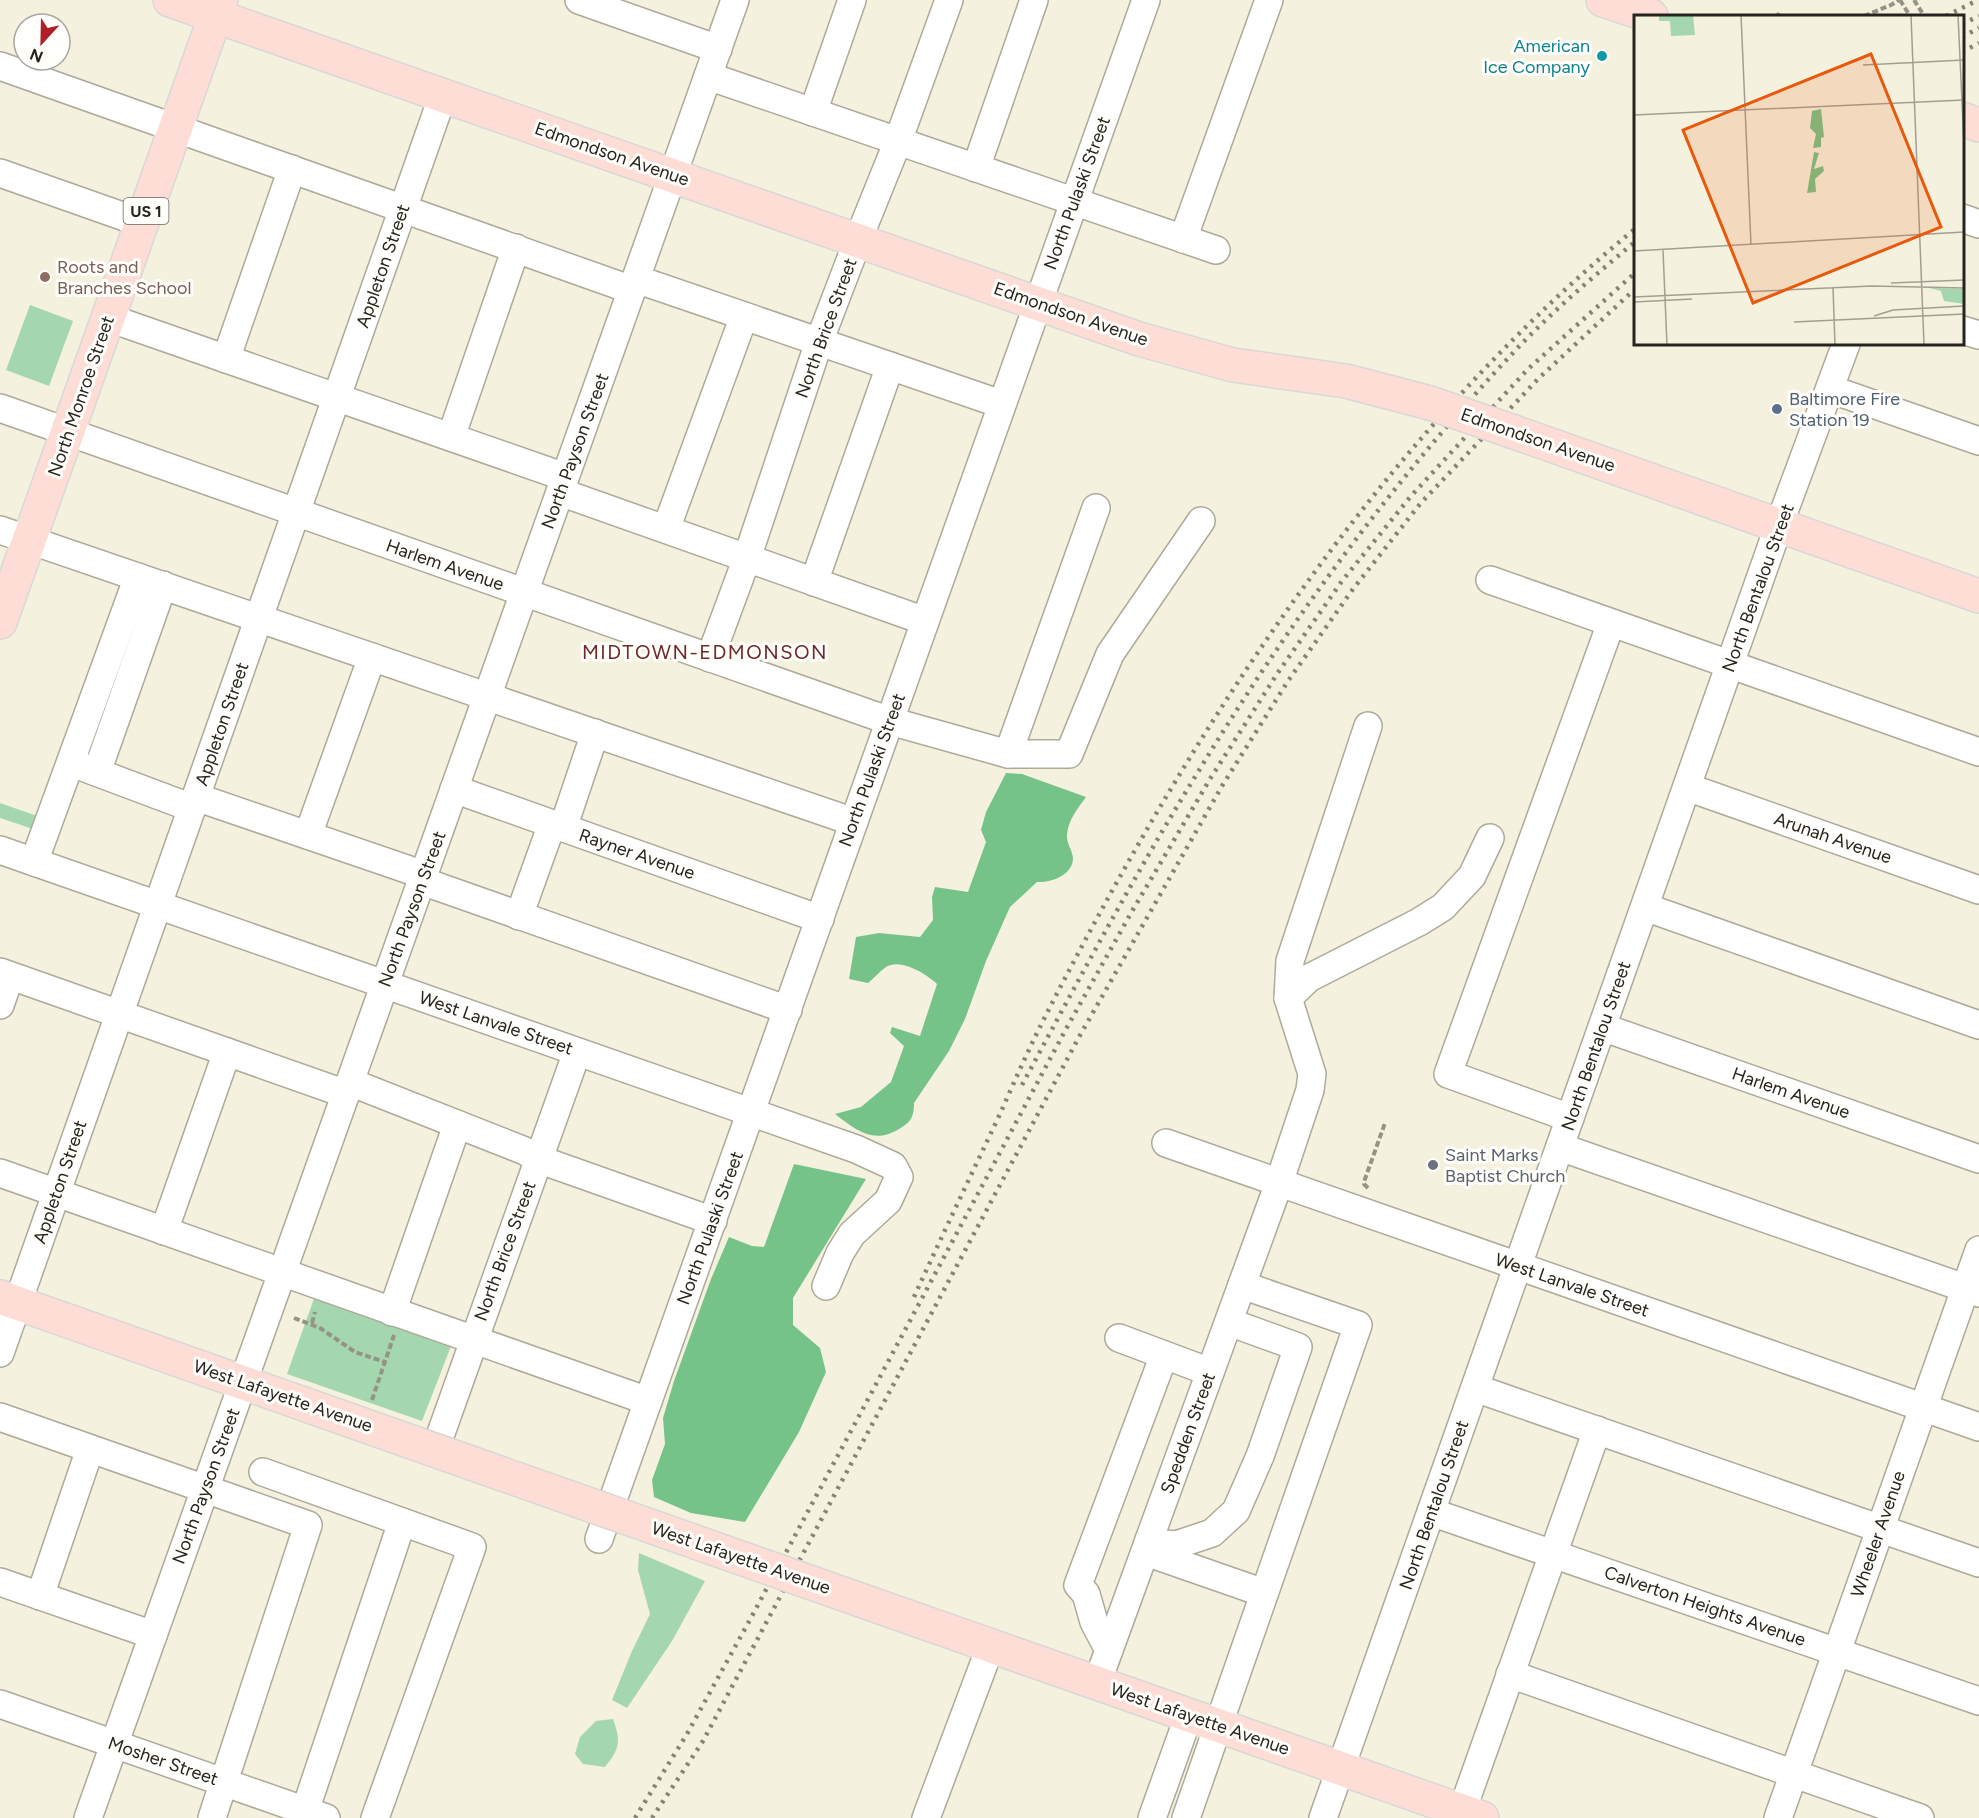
<svg xmlns="http://www.w3.org/2000/svg" width="1979" height="1818" font-family="Figtree,sans-serif">
<style>
.green{fill:#a4d7af}
.forest{fill:#75c388}
.lines{fill:none;stroke-linecap:round;stroke-linejoin:round}
.minor-casing{stroke:#aeaa99;stroke-width:30}
.major-casing{stroke:#d8d8d6;stroke-width:36}
.path{stroke:#969386;stroke-width:4;stroke-dasharray:6 3;stroke-linecap:butt}
.minor{stroke:#fff;stroke-width:27}
.major{stroke:#ffddd7;stroke-width:33}
.rail{stroke:#868378;stroke-width:4.5;stroke-dasharray:3 6;stroke-linecap:butt}
.major-bridge-casing{stroke:#d8d8d6;stroke-width:36;stroke-linecap:butt}
.major-bridge{stroke:#ffddd7;stroke-width:33}
.culture-dot{fill:#0f9aa8;stroke:#fffefb;stroke-width:2}
.education-dot{fill:#8d6e63;stroke:#fffefb;stroke-width:2}
.service-dot{fill:#5c6f8a;stroke:#fffefb;stroke-width:2}
.worship-dot{fill:#6b7280;stroke:#fffefb;stroke-width:2}
.labels{text-anchor:middle;stroke-width:6;stroke-linejoin:round;paint-order:stroke}
.shield{fill:#fffefb;stroke:#676560;stroke-width:1.5}
.shield-label{font-size:16px;font-weight:bold;fill:#26241e}
.culture-label{font-size:18px;fill:#0d838f;stroke:#fffefb;text-anchor:end}
.street-label{font-size:18px;fill:#26241e;stroke:#fffefb}
.education-label{font-size:18px;fill:#785e54;stroke:#fffefb;text-anchor:start}
.service-label{font-size:18px;fill:#4e5e75;stroke:#fffefb;text-anchor:start}
.worship-label{font-size:18px;fill:#5b616d;stroke:#fffefb;text-anchor:start}
.neighbourhood-label{font-size:20px;letter-spacing:1.5px;fill:#6f2928;stroke:#fffefb}
.inset-road{fill:none;stroke:#a29f92;stroke-width:1.5}
.view{fill:#e8590c;fill-opacity:0.15;stroke:#e8590c;stroke-width:3}
.inset-edge{fill:none;stroke:#26241e;stroke-width:3}
</style>
<rect width="100%" height="100%" fill="#f5f1df"/>
<g class="green">
<polygon points="30,305 73,321 49,386 6,370"/>
<polygon points="0,803 40,817 36,830 0,818"/>
<polygon points="316,1293 453,1341 422,1421 287,1374"/>
<polygon points="639,1553 705,1581 672,1641 627,1708 612,1700 632,1651 650,1614 638,1570"/>
<path d="M613,1719C621,1742 620,1748 605,1767L583,1764L575,1754L580,1737L596,1721Z"/>
</g>
<g class="forest">
<path d="M1006,773L1022,774L1086,797C1078,808 1068,820 1067,835C1066,842 1072,850 1073,858C1073,875 1051,883 1037,882L1010,907L986,961L965,1019L949,1051L914,1103C914,1117 911,1122 899,1129C873,1145 856,1130 835,1114L861,1107L891,1082L904,1046L890,1033L892,1027L920,1036L937,984C926,974 901,958 886,967C880,971 874,978 868,983L849,979L856,937L879,933L920,937L933,920L932,897L935,887L968,892L986,842L981,830L986,812Z"/>
<polygon points="794,1164 866,1179 793,1298 793,1325 820,1348 826,1372 799,1432 745,1522 691,1513 654,1497 652,1480 665,1444 663,1418 674,1381 711,1279 729,1237 752,1246 764,1247"/>
</g>
<g class="lines">
<g class="minor-casing">
<g id="minor">
<polyline points="579,0 718,49"/>
<polyline points="0,66 632,290"/>
<polyline points="708,76 1216,250"/>
<polyline points="813,112 852,0"/>
<polyline points="976,168 1034,0"/>
<polyline points="0,173 142,223"/>
<polyline points="1962,218 1979,224"/>
<polyline points="1183,239 1269,0"/>
<polyline points="636,279 1001,404"/>
<polyline points="109,318 565,477"/>
<polyline points="1962,330 1979,335"/>
<polyline points="226,359 292,169"/>
<polyline points="1830,389 1979,441"/>
<polyline points="0,408 890,721 1008,754 1069,754 1110,654 1201,521"/>
<polyline points="451,437 516,248"/>
<polyline points="560,492 925,621"/>
<polyline points="666,529 744,316"/>
<polyline points="0,530 854,822"/>
<polyline points="1490,580 1979,752"/>
<polyline points="814,582 890,366"/>
<polyline points="710,658 747,558 819,342 858,240 898,141 949,0"/>
<polyline points="1008,754 1096,508"/>
<polyline points="80,766 192,808"/>
<polyline points="97,772 163,585"/>
<polyline points="1687,787 1979,890"/>
<polyline points="454,789 820,919"/>
<polyline points="196,797 424,875"/>
<polyline points="563,828 595,733"/>
<polyline points="308,835 372,657"/>
<polyline points="0,850 856,1149 893,1166 899,1177 888,1201 852,1234 840,1253 826,1286"/>
<polyline points="34,862 138,577"/>
<polyline points="422,881 788,1010"/>
<polyline points="1645,907 1979,1025"/>
<polyline points="519,916 552,824"/>
<polyline points="0,972 346,1094"/>
<polyline points="1288,998 1309,978 1419,922 1443,907 1472,876 1490,838"/>
<polyline points="0,1005 10,976"/>
<polyline points="1602,1027 1979,1159"/>
<polyline points="350,1082 525,1151 538,1159 713,1221"/>
<polyline points="1570,1118 1448,1074 1611,623"/>
<polyline points="1166,1143 1979,1427"/>
<polyline points="1560,1147 1979,1293"/>
<polyline points="0,1173 648,1401"/>
<polyline points="164,1231 227,1052"/>
<polyline points="392,1312 457,1125"/>
<polyline points="1119,1338 1210,1372"/>
<polyline points="0,1353 443,95"/>
<polyline points="1475,1388 1979,1563"/>
<polyline points="0,1417 308,1525 212,1818"/>
<polyline points="454,1457 435,1450 577,1052"/>
<polyline points="263,1472 472,1547 375,1818"/>
<polyline points="1431,1512 1979,1701"/>
<polyline points="599,1539 1146,0"/>
<polyline points="1149,1540 1164,1544 1176,1545 1212,1533 1236,1511 1260,1456 1298,1347 1229,1322"/>
<polyline points="1146,1552 1264,1593"/>
<polyline points="0,1582 153,1635"/>
<polyline points="40,1596 90,1449"/>
<polyline points="1109,1650 1094,1622 1086,1594 1078,1585 1164,1355"/>
<polyline points="1510,1674 1920,1818"/>
<polyline points="1097,1683 1279,1183 1310,1090 1312,1074 1288,998 1290,961 1368,726"/>
<polyline points="0,1704 326,1818"/>
<polyline points="305,1811 402,1522"/>
<polyline points="1462,1811 1597,1430"/>
<polyline points="88,1818 735,0"/>
<polyline points="926,1818 991,1645"/>
<polyline points="1152,1818 1189,1715"/>
<polyline points="1186,1818 1358,1325 1242,1285"/>
<polyline points="1323,1818 1779,525 1846,344"/>
<polyline points="1778,1818 1979,1250"/>
</g>
</g>
<g class="major-casing">
<g id="major">
<polyline points="170,0 1139,339 1233,365 1346,381 1430,403"/>
<polyline points="1603,0 1651,16"/>
<polyline points="1962,119 1979,125"/>
<polyline points="1514,432 1979,596"/>
<polyline points="0,622 221,0"/>
<polyline points="0,1297 315,1408"/>
<polyline points="863,1601 1482,1818"/>
</g>
</g>
<g class="path">
<polyline points="1900,0 1910,16"/>
<polyline points="1914,0 1923,14"/>
<polyline points="1778,16 1779,13"/>
<polyline points="1864,16 1891,5 1899,0"/>
<polyline points="1368,1188 1364,1184 1365,1179 1385,1123"/>
<polyline points="294,1318 320,1328 355,1352 385,1362"/>
<polyline points="312,1323 315,1312"/>
<polyline points="372,1400 394,1335"/>
</g>
<use href="#minor" class="minor"/>
<use href="#major" class="major"/>
<g class="rail">
<polyline points="1946,16 1978,0"/>
<polyline points="1962,24 1979,16"/>
<polyline points="1962,37 1979,28"/>
<polyline points="1962,52 1979,43"/>
<path d="M1022,1085C1079,979 1135,874 1198,772C1288,624 1392,482 1511,355C1549,314 1593,277 1636,241"/>
<path d="M914,1297C942,1236 971,1175 1000,1114C1015,1080 1030,1046 1047,1013C1196,722 1381,437 1636,228"/>
<polyline points="635,1818 687,1734 752,1616 1066,1029 1131,913 1210,779 1277,674 1342,581 1411,496 1528,369 1636,272"/>
<polyline points="652,1818 703,1741 1079,1037 1222,786 1288,681 1353,589 1420,504 1538,379 1636,288"/>
</g>
<g class="major-bridge-casing">
<g id="major-bridge">
<polyline points="1430,403 1514,432"/>
<polyline points="315,1408 863,1601"/>
</g>
</g>
<use href="#major-bridge" class="major-bridge"/>
</g>
<circle class="culture-dot" cx="1602" cy="56" r="6"/>
<circle class="education-dot" cx="45" cy="277" r="6"/>
<circle class="service-dot" cx="1777" cy="409" r="6"/>
<circle class="worship-dot" cx="1433" cy="1165" r="6"/>
<g class="labels">
<rect class="shield" x="123.5" y="198" width="45" height="26" rx="4.5"/>
<g class="shield-label">
<text x="146" y="217">US 1</text>
</g>
<g class="culture-label">
<text x="1590" y="52">American<tspan x="1590" dy="21">Ice Company</tspan></text>
</g>
<g class="street-label">
<text transform="translate(612 154) rotate(19)" y="6">Edmondson Avenue</text>
<text transform="translate(1077 193) rotate(-70)" y="6">North Pulaski Street</text>
<text transform="translate(383 266) rotate(-71)" y="6">Appleton Street</text>
<text transform="translate(1071 314) rotate(19)" y="6">Edmondson Avenue</text>
<text transform="translate(826 328) rotate(-70)" y="6">North Brice Street</text>
<text transform="translate(81 396) rotate(-71)" y="6">North Monroe Street</text>
<text transform="translate(1538 440) rotate(19)" y="6">Edmondson Avenue</text>
<text transform="translate(575 451) rotate(-70)" y="6">North Payson Street</text>
<text transform="translate(445 565) rotate(19)" y="6">Harlem Avenue</text>
<text transform="translate(1758 588) rotate(-70)" y="6">North Bentalou Street</text>
<text transform="translate(222 724) rotate(-71)" y="6">Appleton Street</text>
<text transform="translate(872 770) rotate(-70)" y="6">North Pulaski Street</text>
<text transform="translate(1833 838) rotate(19)" y="6">Arunah Avenue</text>
<text transform="translate(637 854) rotate(19)" y="6">Rayner Avenue</text>
<text transform="translate(412 909) rotate(-70)" y="6">North Payson Street</text>
<text transform="translate(496 1023) rotate(19)" y="6">West Lanvale Street</text>
<text transform="translate(1596 1046) rotate(-71)" y="6">North Bentalou Street</text>
<text transform="translate(1791 1093) rotate(19)" y="6">Harlem Avenue</text>
<text transform="translate(60 1182) rotate(-71)" y="6">Appleton Street</text>
<text transform="translate(710 1228) rotate(-70)" y="6">North Pulaski Street</text>
<text transform="translate(505 1251) rotate(-70)" y="6">North Brice Street</text>
<text transform="translate(1572 1285) rotate(19)" y="6">West Lanvale Street</text>
<text transform="translate(283 1396) rotate(19)" y="6">West Lafayette Avenue</text>
<text transform="translate(1188 1433) rotate(-70)" y="6">Spedden Street</text>
<text transform="translate(206 1486) rotate(-70)" y="6">North Payson Street</text>
<text transform="translate(1434 1505) rotate(-71)" y="6">North Bentalou Street</text>
<text transform="translate(1878 1534) rotate(-71)" y="6">Wheeler Avenue</text>
<text transform="translate(741 1558) rotate(19)" y="6">West Lafayette Avenue</text>
<text transform="translate(1705 1606) rotate(19)" y="6">Calverton Heights Avenue</text>
<text transform="translate(1200 1719) rotate(19)" y="6">West Lafayette Avenue</text>
<text transform="translate(163 1761) rotate(19)" y="6">Mosher Street</text>
</g>
<g class="education-label">
<text x="57" y="273">Roots and<tspan x="57" dy="21">Branches School</tspan></text>
</g>
<g class="service-label">
<text x="1789" y="405">Baltimore Fire<tspan x="1789" dy="21">Station 19</tspan></text>
</g>
<g class="worship-label">
<text x="1445" y="1161">Saint Marks<tspan x="1445" dy="21">Baptist Church</tspan></text>
</g>
<g class="neighbourhood-label">
<text x="705" y="659">MIDTOWN-EDMONSON</text>
</g>
</g>
<g transform="translate(1634 15)">
<rect width="330" height="330" fill="#f5f1df"/>
<path d="M25,0H59L61,20L37,21L36,6H25ZM295,273L330,274V289L310,286L307,276Z" fill="#a4d7af"/>
<path d="M187,94L190,122L187,123V132L179,133L182,119L176,113L178,96ZM180,137L185,138L180,154L189,151L190,156L181,164L182,177L173,178Z" fill="#75c388"/>
<path class="inset-road" d="M107,0L117,230M277,0L290,330M324,0L330,130M229,50L330,45M0,100L330,85M29,235L33,330M0,236L330,217M257,268L330,265M238,271L330,273M199,272L201,330M0,282L238,271M0,287L58,284M240,301L259,295L330,291M160,307L330,299"/>
<path class="view" d="M237,39L307,212L119,288L49,115Z"/>
<rect width="330" height="330" class="inset-edge"/>
</g>
<g transform="translate(42 42) rotate(202)"><circle r="28" fill="#fffefb" stroke="#a8a7a3" stroke-width="1.5"/>
<path d="M0-4.5L10 22L0 15L-10 22Z" fill="#b01e27"/>
<text y="-9" font-size="16" font-weight="bold" text-anchor="middle" fill="#26241e">N</text>
</g>
</svg>
